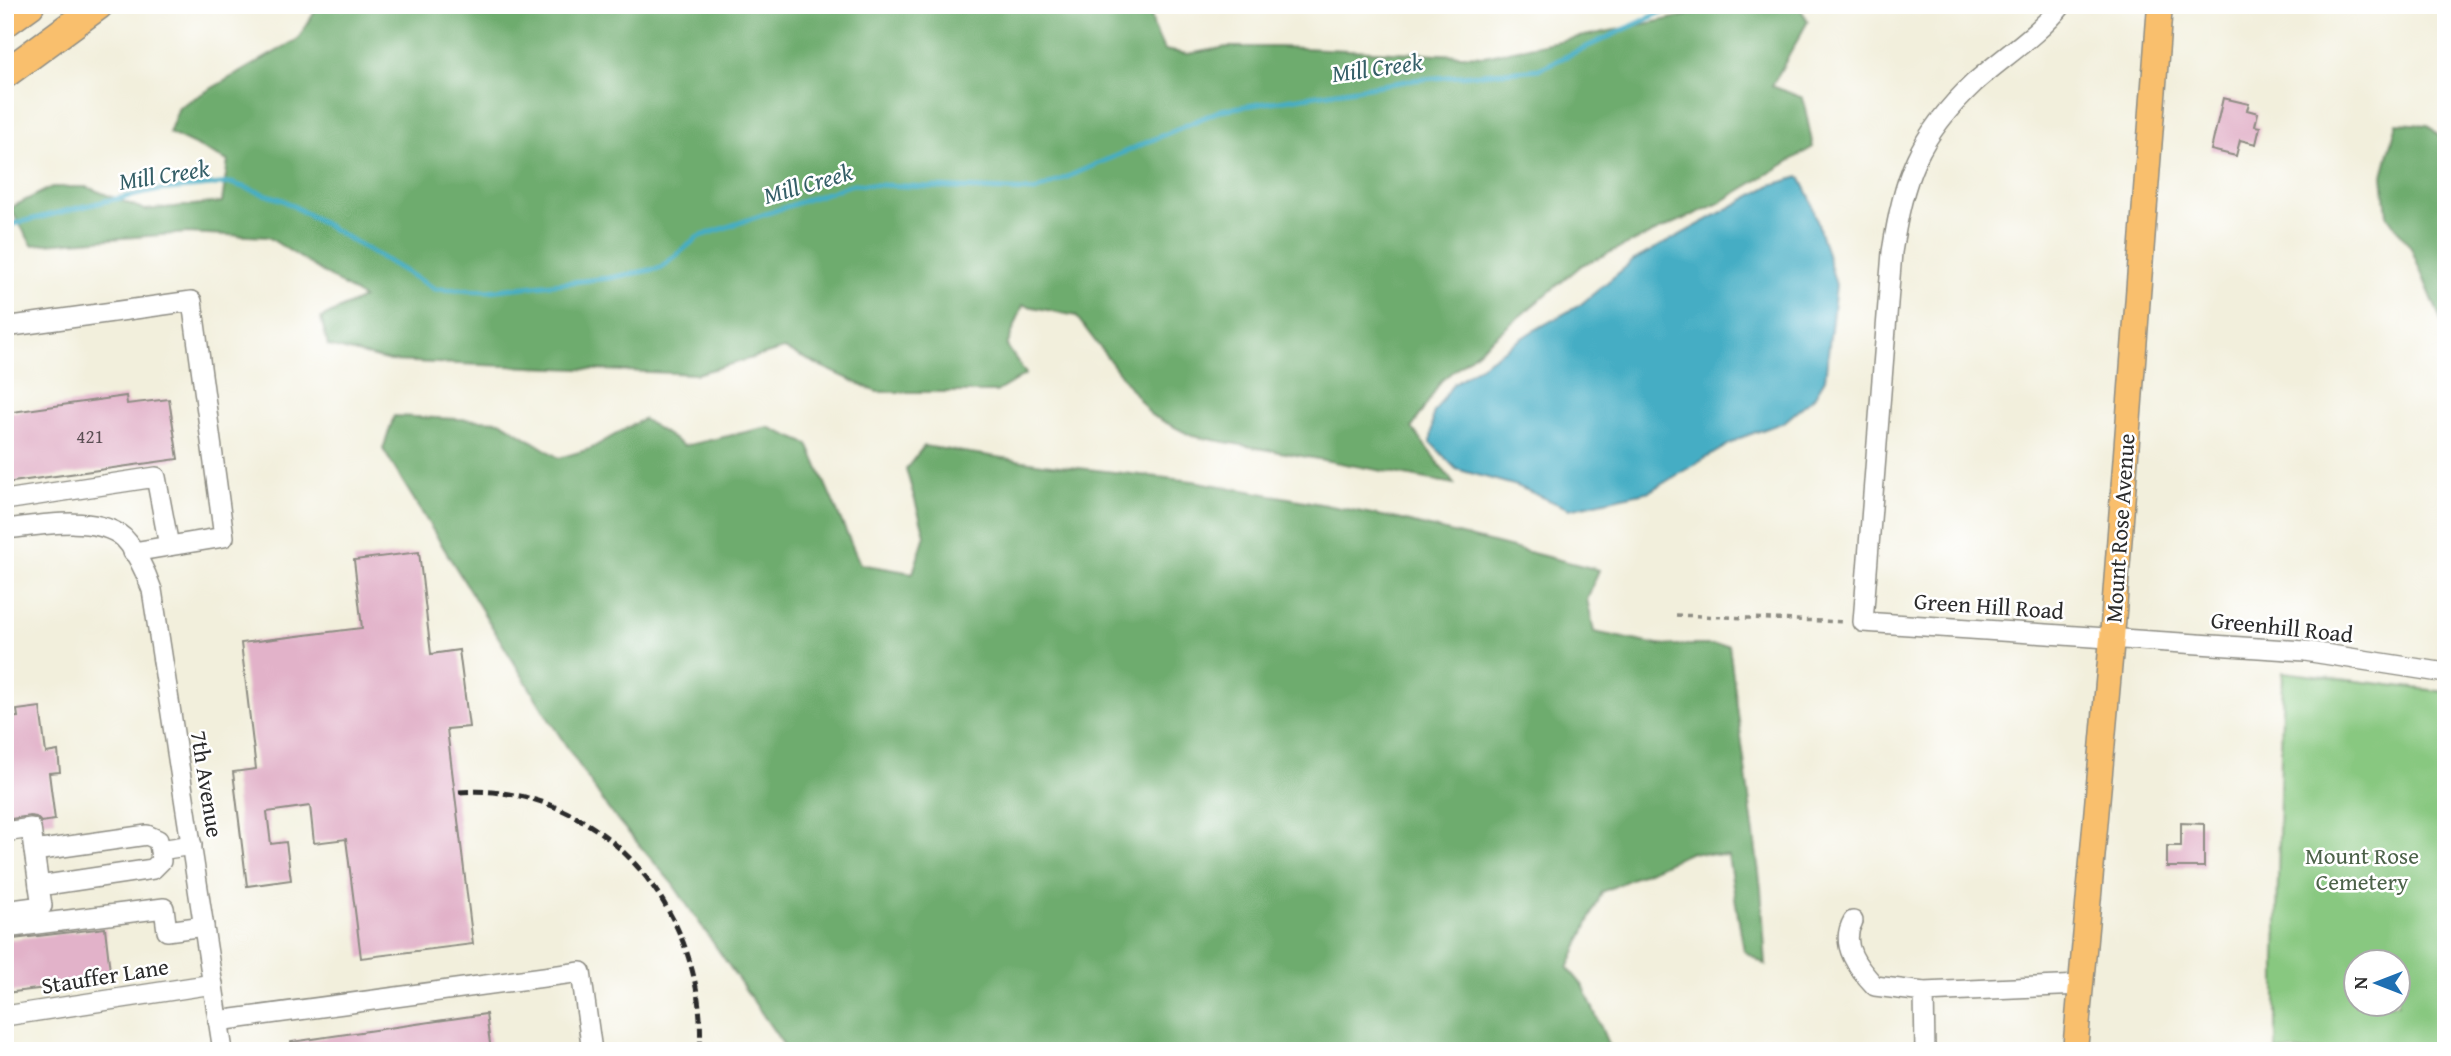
<svg xmlns="http://www.w3.org/2000/svg" width="2451" height="1056" font-family="'Gentium Book Plus',serif">
<style>
.green{fill:#88c880;stroke:#5a7a56;stroke-width:2;fill-rule:evenodd}
.forest{fill:#6eac6e;stroke:#4c6c4c;stroke-width:2}
.water{fill:#45adc4;stroke:#386c78;stroke-width:2}
.lines{fill:none;stroke-linecap:round;stroke-linejoin:round}
.stream{stroke:#45adc4;stroke-width:5}
.building{fill:#e2b2c9}
.minor-casing{stroke:#8e8d84;stroke-width:22}
.major-casing{stroke:#8e8d84;stroke-width:27}
.highway-casing{stroke:#8e8d84;stroke-width:31}
.path{stroke:#8e8d84;stroke-width:3.5;stroke-dasharray:5 5;stroke-linecap:butt}
.minor{stroke:#fff;stroke-width:19}
.major{stroke:#f9bf6d;stroke-width:24}
.highway{stroke:#f9bf6d;stroke-width:28}
.rail{stroke:#2b2b2b;stroke-width:5;stroke-dasharray:10 5;stroke-linecap:butt}
.labels{text-anchor:middle;stroke-width:5;stroke-linejoin:round;paint-order:stroke}
.number-label{font-size:19px;fill:#594d52}
.street-label{font-size:23px;fill:#2b2b2b;stroke:#fff}
.park-label{font-size:23px;fill:#4c6249;stroke:#fff}
.water-label{font-size:24px;font-style:italic;fill:#355f68;stroke:#fff}
</style>
<rect width="100%" height="100%" fill="#fff"/>
<filter id="ink" filterUnits="userSpaceOnUse"><feTurbulence type="fractalNoise" baseFrequency=".0143" numOctaves="2"/><feDisplacementMap in="SourceGraphic" scale="14" xChannelSelector="R" yChannelSelector="G"/><feConvolveMatrix kernelMatrix="1 2 1 2 8 2 1 2 1" color-interpolation-filters="sRGB"/></filter>
<filter id="wash" filterUnits="userSpaceOnUse"><feTurbulence type="fractalNoise" baseFrequency=".00686" numOctaves="4" result="noise"/><feDisplacementMap in="SourceGraphic" scale="28" xChannelSelector="R" yChannelSelector="G"/><feGaussianBlur stdDeviation="1.57" result="paint"/><feColorMatrix in="noise" values="0 0 0 0 0 0 0 0 0 0 0 0 0 0 0 0 0 1.4 0 .05"/><feComposite in="paint" operator="in"/></filter>
<g filter="url(#wash)">
<rect width="100%" height="100%" fill="#f2efdc"/>
<path class="green" d="M2283,672L2446,692V1051H2276V960ZM2356,962H2398V1004H2356Z"/>
<g class="forest">
<polygon points="319,5 1149,5 1154,28 1164,50 1188,54 1227,47 1279,47 1484,56 1739,5 1798,5 1808,21 1772,86 1803,98 1813,147 1719,203 1582,265 1441,381 1412,428 1454,484 1192,436 1151,415 1076,316 1023,305 1007,346 1026,374 996,392 877,392 784,349 696,374 390,361 328,346 321,318 363,298 268,237 187,233 32,245 10,208 52,187 87,187 145,210 222,202 228,161 169,133 179,107 298,39"/>
<polygon points="2397,123 2428,125 2446,142 2446,332 2411,248 2387,215 2383,175"/>
<polygon points="394,416 500,421 559,458 590,449 643,419 684,446 768,427 808,444 860,564 913,573 925,535 906,469 924,446 1043,464 1193,481 1305,501 1398,519 1599,570 1587,599 1594,632 1658,645 1729,645 1761,888 1766,965 1744,951 1728,856 1691,852 1602,892 1568,968 1584,987 1611,1051 790,1051 785,1047 672,883 608,809 550,721 383,449"/>
</g>
<polygon class="water" points="1800,177 1810,197 1836,285 1825,379 1814,397 1784,422 1740,438 1650,491 1569,509 1517,486 1456,469 1431,443 1433,414 1453,384 1531,332 1580,305 1634,260 1771,185"/>
<g class="lines">
<polyline class="stream" points="5,226 106,201 160,190 231,183 283,200 435,289 488,291 609,278 661,268 698,237 853,184 1035,191 1221,110 1413,80 1539,69 1677,5"/>
</g>
<g id="blocks">
<g class="building">
<polygon points="2223,98 2249,104 2247,110 2258,113 2255,126 2260,127 2256,144 2240,140 2236,156 2211,150"/>
<polygon points="126,396 127,404 169,399 178,459 5,483 5,413"/>
<polygon points="419,552 431,654 459,650 469,727 447,729 473,944 361,958 346,839 314,843 310,806 267,812 271,844 286,842 291,880 247,886 233,772 256,769 241,643 362,628 354,560"/>
<polygon points="40,707 46,753 58,751 60,772 49,773 55,820 41,822 36,817 30,816 5,820 5,718 18,717 17,710"/>
<polygon points="2181,823 2204,824 2204,867 2167,867 2167,846 2181,846"/>
<polygon points="105,928 111,980 5,993 5,940"/>
<polygon points="486,1014 491,1051 291,1051 291,1042"/>
</g>
</g>
</g>
<g filter="url(#ink)">
<use href="#blocks" fill-opacity="0" stroke="#8e8d84" stroke-width="2"/>
<g class="lines">
<g class="minor-casing">
<g id="minor">
<path d="M2062,5C2037,36 2003,57 1974,83C1917,137 1904,177 1892,252L1863,622L2305,651L2446,673"/>
<polyline points="5,327 192,301 224,537 133,552"/>
<polyline points="5,500 156,477 169,546"/>
<path d="M5,529C37,526 90,515 119,534C133,543 147,575 152,590L223,1051"/>
<polyline points="5,832 31,828 34,851 147,835 158,840 160,850"/>
<polyline points="34,851 39,886"/>
<polyline points="5,911 42,906 39,886 153,869 161,861 160,850 192,845"/>
<path d="M1853,921C1839,945 1859,969 1875,986L1924,992"/>
<polyline points="5,928 164,908 167,931 204,926"/>
<polyline points="5,1016 213,984"/>
<polyline points="218,1021 581,972 592,1051"/>
<polyline points="1925,1051 1924,992 2082,985"/>
</g>
</g>
<g class="major-casing">
<polyline id="major" points="2075,1051 2112,638 2160,5"/>
</g>
<g class="highway-casing">
<g id="highway">
<polyline points="5,23 30,5"/>
<polyline points="5,74 99,5"/>
</g>
</g>
<polyline class="path" points="1676,615 1845,622"/>
<use href="#minor" class="minor"/>
<use href="#major" class="major"/>
<use href="#highway" class="highway"/>
<path class="rail" d="M459,792C603,781 709,914 700,1051"/>
</g>
</g>
<g class="labels">
<g class="number-label">
<text x="90" y="443">421</text>
</g>
<g class="street-label">
<text transform="translate(2120 528) rotate(-86)" y="8">Mount Rose Avenue</text>
<text transform="translate(1989 606) rotate(4)" y="8">Green Hill Road</text>
<text transform="translate(2282 627) rotate(6)" y="8">Greenhill Road</text>
<text transform="translate(207 784) rotate(81)" y="8">7th Avenue</text>
<text transform="translate(105 976) rotate(-9)" y="8">Stauffer Lane</text>
</g>
<g class="park-label">
<text x="2362" y="864">Mount Rose<tspan x="2362" dy="26">Cemetery</tspan></text>
</g>
<g class="water-label">
<text transform="translate(1377 68) rotate(-8)" y="8">Mill Creek</text>
<text transform="translate(164 175) rotate(-9)" y="8">Mill Creek</text>
<text transform="translate(808 184) rotate(-16)" y="8">Mill Creek</text>
</g>
</g>
<rect width="2451" height="1056" fill="none" stroke="#fff" stroke-width="28"/>
<g transform="translate(2377 983) rotate(270)"><circle r="33" fill="#ffffff" stroke="#aaaaaa" stroke-width="2"/>
<path d="M0-5L12 26L0 18L-12 26Z" fill="#1f6fb2"/>
<text y="-10" font-size="19" font-weight="bold" text-anchor="middle" fill="#2b2b2b">N</text>
</g>
</svg>
